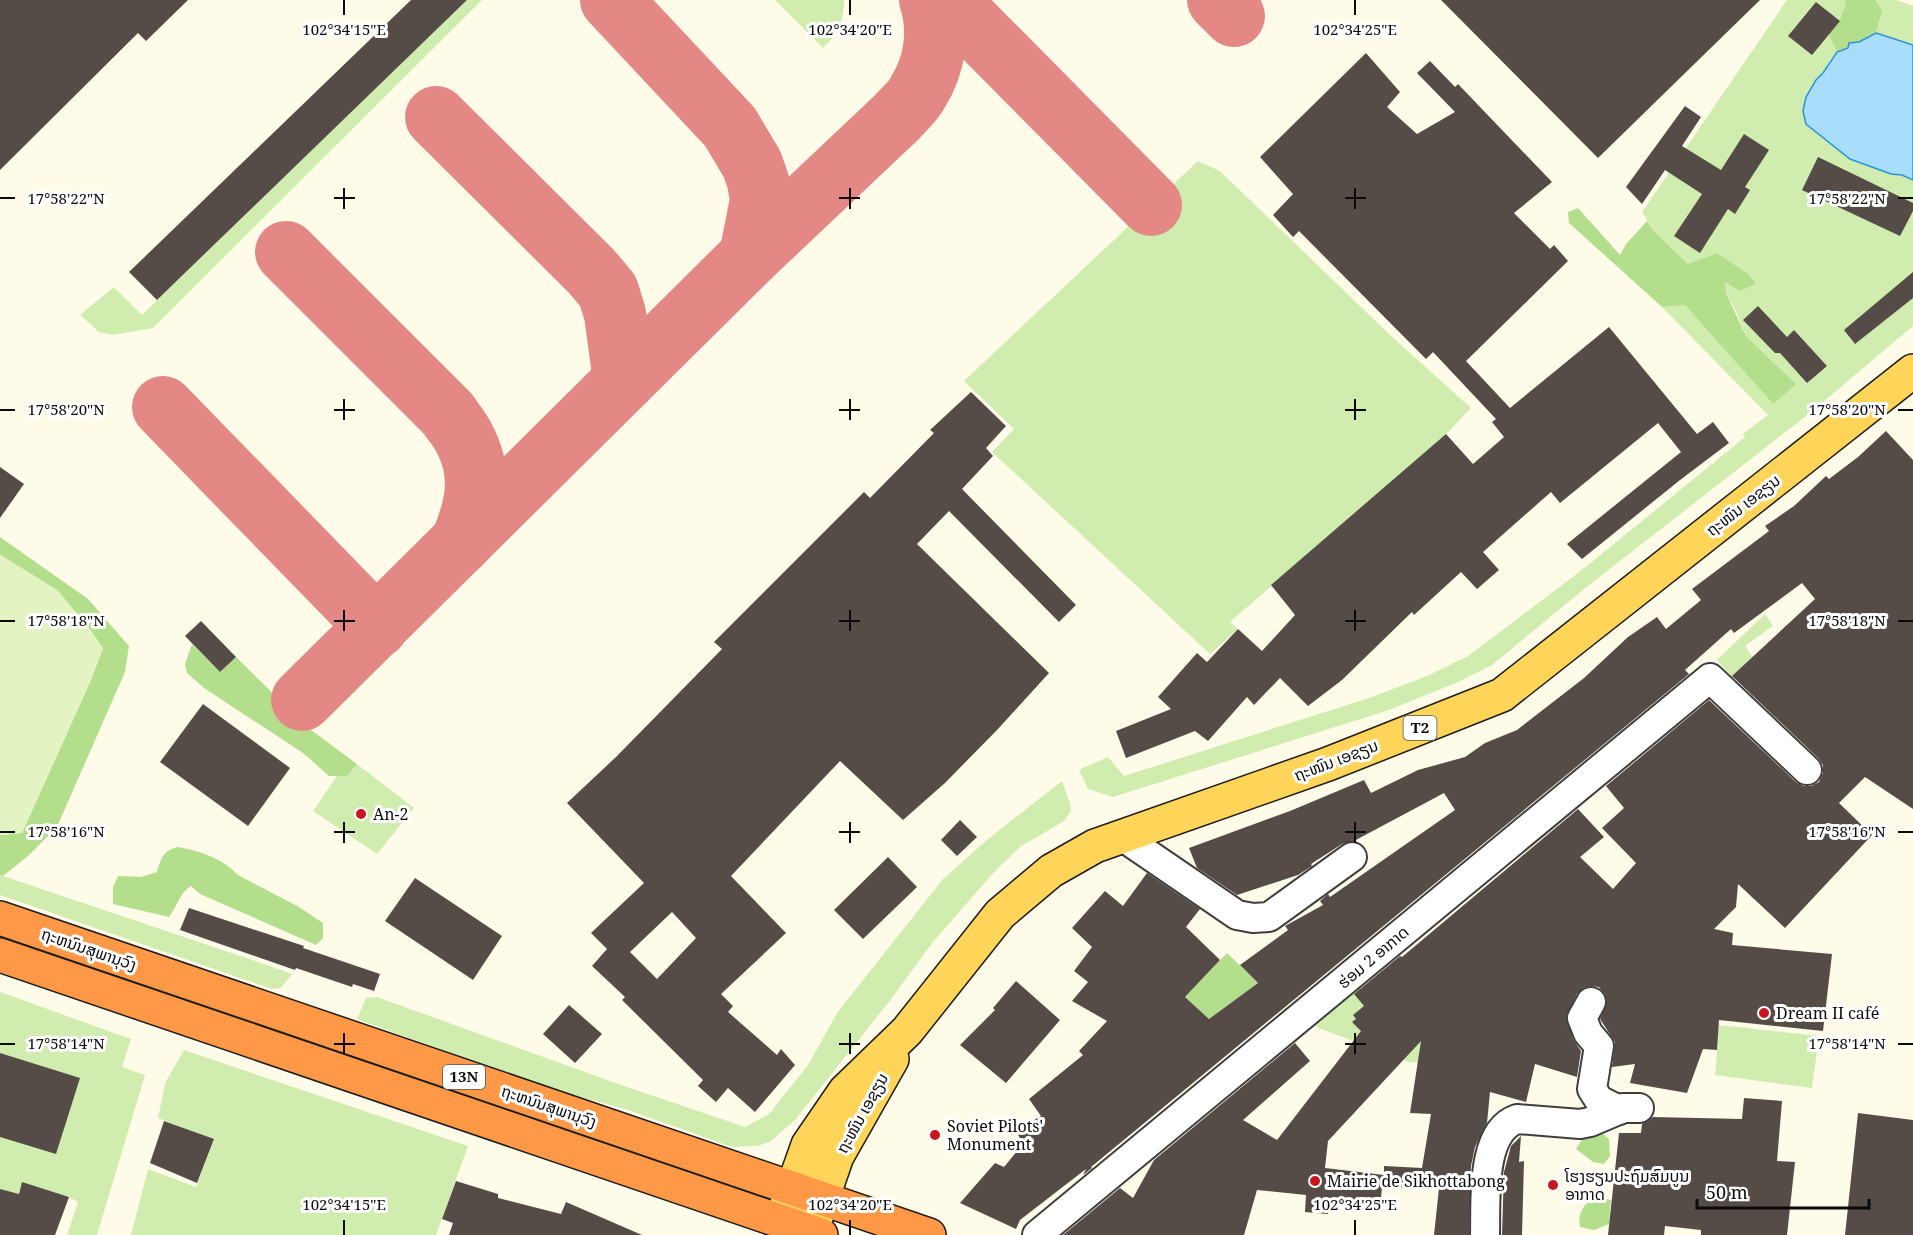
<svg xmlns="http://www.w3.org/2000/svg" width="1913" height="1235" font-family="'Noto Serif','Noto Sans Lao',serif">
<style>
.green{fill:#d0edaf}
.forest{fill:#b3df8d}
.pitch{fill:#e3f3c2}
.water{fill:#a8defc;stroke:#2895da;stroke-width:1.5}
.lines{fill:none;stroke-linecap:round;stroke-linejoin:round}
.taxiway{stroke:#e48885;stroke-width:62}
.building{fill:#554c47;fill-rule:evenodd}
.minor-casing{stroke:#3e3e3e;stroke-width:32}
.major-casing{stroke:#1c1c1c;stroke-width:36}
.highway-casing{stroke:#1c1c1c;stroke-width:36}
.minor{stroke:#fff;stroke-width:28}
.major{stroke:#ffd559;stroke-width:33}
.highway{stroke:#ff9947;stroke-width:33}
.ticks{fill:none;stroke:#0b0b0b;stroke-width:2}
.poi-dot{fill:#c81621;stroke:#fff;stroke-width:2}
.labels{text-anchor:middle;stroke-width:6;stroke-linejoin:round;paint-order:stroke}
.shield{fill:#fff;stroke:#545454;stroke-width:1.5}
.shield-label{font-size:15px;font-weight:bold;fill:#0b0b0b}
.street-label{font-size:16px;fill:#0b0b0b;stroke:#fff}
.poi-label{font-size:16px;fill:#0b0b0b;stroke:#fff;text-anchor:start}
.ticks-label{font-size:15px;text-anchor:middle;fill:#0b0b0b;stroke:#fff;stroke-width:6;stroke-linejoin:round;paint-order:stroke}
</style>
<rect width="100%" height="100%" fill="#fffbe9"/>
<g class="green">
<polygon points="467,0 482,0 153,328 113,335 99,332 80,315 114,287 142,315"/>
<path d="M775,0H844C844,20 838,33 823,48Z"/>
<polygon points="1787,0 1896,0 1913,6 1913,45 1890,39 1848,48 1831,59 1823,73 1816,80 1803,111 1806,124 1850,159 1891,174 1902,175 1913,180 1913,326 1810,413 1584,589 1492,665 1456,683 1389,710 1113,797 1088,789 1079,770 1108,757 1124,776 1369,698 1427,676 1468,656 1587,566 1745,437 1743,434 1768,415 1662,307 1685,304 1773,404 1795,383 1746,336 1736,311 1726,293 1725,281 1755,284 1688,264 1653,230 1642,212"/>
<polygon points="1198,161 1220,171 1389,334 1471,408 1446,434 1230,622 1238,629 1210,654 992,452 1014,429 964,381"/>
<polygon points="1765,614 1773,626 1745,646 1753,657 1732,677 1717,660"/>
<polygon points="357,764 414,808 377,854 313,811 337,776 347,776"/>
<polygon points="1062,781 1070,803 1071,811 1064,821 1020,847 996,870 932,943 892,998 795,1120 771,1141 758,1146 732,1147 625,1109 544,1087 357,1019 366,998 377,997 624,1086 745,1127 769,1114 808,1065 837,1013 943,879 988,839"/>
<polygon points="0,875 264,964 292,974 281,988 272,989 0,895"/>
<polygon points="1354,980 1364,993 1364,1006 1353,1015 1383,1050 1433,1033 1422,1063 1409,1062 1318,1028 1309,1017"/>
<polygon points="0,992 131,1039 122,1067 145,1075 97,1235 67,1235 78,1202 69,1197 22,1183 18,1195 0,1189"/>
<polygon points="1719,1025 1819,1036 1812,1088 1715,1075"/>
<polygon points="184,1050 468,1146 436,1235 131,1235 148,1169 196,1187 214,1140 158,1118 165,1083"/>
</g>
<g class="forest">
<polygon points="1845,0 1875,0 1882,11 1876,32 1859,42 1849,43 1848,48 1837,52 1829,34 1840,21 1846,3"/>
<polygon points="1578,208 1620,255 1626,244 1647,221 1653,230 1688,264 1717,253 1748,274 1756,284 1740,291 1725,282 1726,293 1746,336 1796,384 1773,404 1685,305 1662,307 1569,223 1568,212"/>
<polygon points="0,537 88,599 129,646 125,672 57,827 28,856 3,876 0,875 0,835 22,833 90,682 103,648 88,627 57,590 0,555"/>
<polygon points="192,644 220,672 236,657 307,727 357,764 347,776 329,776 303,753 204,688 187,673 185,664"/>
<path d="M178,847C200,851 222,858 238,875L299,907L323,923V938L316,945L200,894L191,886C180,892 177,907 169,917L113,904V887L118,876L141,877L157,872C161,859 163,850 178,847Z"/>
<polygon points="1227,953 1258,983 1209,1019 1185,997"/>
<polygon points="1588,1130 1601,1132 1609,1139 1610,1156 1604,1164 1593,1162 1576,1149"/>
<path d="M1595,1196L1611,1200L1609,1224L1594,1230L1580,1227C1577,1213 1584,1204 1595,1196Z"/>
</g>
<polygon class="pitch" points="0,555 57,590 88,627 103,648 90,682 22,833 0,835"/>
<polygon class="water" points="1876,33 1913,45 1913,180 1902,175 1891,174 1850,159 1806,124 1803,111 1806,97 1816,80 1823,73 1837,52 1848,48 1849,43 1859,42"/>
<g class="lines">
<g class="taxiway">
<polyline points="611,0 730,127 752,164 758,181 761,200 750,256"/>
<polyline points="948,0 1151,205"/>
<polyline points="1218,0 1234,16"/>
<polyline points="436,117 591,271 608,291 615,314 624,381"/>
<path d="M286,252L448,414C453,422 460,429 464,438C484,474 476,508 461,543"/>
<polyline points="163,407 377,627"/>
<path d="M302,700L750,256L896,118C903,110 913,102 918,92C935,65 940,31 930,0"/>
</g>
</g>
<g class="building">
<polygon points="0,0 188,0 146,41 138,33 0,170"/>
<polygon points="411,0 467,0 157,300 129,272"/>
<polygon points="1441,0 1760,0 1598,158"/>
<polygon points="1816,2 1840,21 1812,55 1788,36"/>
<polygon points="1366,53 1400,92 1387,107 1417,134 1455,112 1417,73 1430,61 1455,87 1458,84 1552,182 1514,213 1550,249 1554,245 1568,261 1466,361 1510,408 1609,327 1697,434 1713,422 1729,443 1680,480 1582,559 1567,544 1681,452 1658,423 1560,503 1551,492 1483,552 1499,570 1477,589 1461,572 1414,615 1412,612 1342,680 1308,706 1280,678 1254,705 1247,697 1208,741 1195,731 1126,758 1116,731 1171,709 1158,697 1197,653 1207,662 1238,629 1262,651 1295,615 1271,585 1446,434 1473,464 1504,437 1492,422 1496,419 1433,352 1426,359 1299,231 1293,237 1273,215 1293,194 1260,157"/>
<polygon points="1685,106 1701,117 1682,146 1721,170 1744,134 1769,150 1745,187 1750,190 1735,214 1728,209 1700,253 1674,236 1702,194 1665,170 1642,204 1626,187"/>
<polygon points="1818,157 1913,203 1913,211 1900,236 1802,190"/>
<polygon points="1913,272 1913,298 1855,344 1844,330"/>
<polygon points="1758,306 1787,337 1794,330 1827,366 1807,383 1780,353 1775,353 1743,320"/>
<path d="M971,392L1006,426L986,448L993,456L962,489L1076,605L1059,622L949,511L917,544L1049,673L998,729L945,783L903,820L840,761L731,876L786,933L721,994L733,1006L728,1012L777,1055L781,1049L795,1065L755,1112L728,1088L716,1102L698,1086L703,1080L622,1000L625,997L592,966L607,949L591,933L644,883L567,803L616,757L722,649L714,642L864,492L870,498L934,433L930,430ZM672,912L696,938L657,979L630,952Z"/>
<path d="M1886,431L1913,460V809L1865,777L1839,803L1872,835L1785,928L1738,884L1736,907L1714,929L1733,933L1732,945L1832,954L1823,1031L1719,1020L1717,1050L1703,1049L1687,1093L1630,1083L1635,1064L1612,1067L1615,1042L1600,1019L1607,1002L1605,994L1599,987L1591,986L1583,988L1577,994L1566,1016L1573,1039L1581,1051L1577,1077L1535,1064L1526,1102L1490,1092L1487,1123L1475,1147L1471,1166L1469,1235H1434L1439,1188L1383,1187V1179L1380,1206L1329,1200L1328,1214L1305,1212L1306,1195L1257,1190L1244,1235H1063L1120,1188L1133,1198L1154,1160L1295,1043L1310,1061L1243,1120L1277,1140L1361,1031L1352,1022L1356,1019L1353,1015L1364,1006L1354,994L1400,956L1402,957L1578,809L1604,837L1580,857L1613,889L1636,863L1602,828L1624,808L1606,786L1709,700L1796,782L1804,786H1811L1819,782L1823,773V765L1818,758L1732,676L1815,599L1802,583L1734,633L1731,629L1685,670L1689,674L1091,1167L1092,1168L1083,1175L1086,1169L1020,1220L1016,1229L960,1203L995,1163L1004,1167L1023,1144L1016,1131L1041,1116L1029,1099L1083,1055L1079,1051L1107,1021L1072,1001L1088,982L1074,971L1092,947L1072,928L1105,891L1123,906L1147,873L1200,909L1186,927L1220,960L1185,997L1209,1019L1258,983L1240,965L1288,930L1285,926L1323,905L1320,901L1328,894L1330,897L1455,810L1444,793L1354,841L1342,844L1311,864L1312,866L1298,875L1237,895L1197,868L1189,848L1290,811L1364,780L1371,793L1418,770L1465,757L1485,743L1517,730L1584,678L1628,637L1657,617L1666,629L1701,600L1692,589L1769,531L1765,526L1794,506L1826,476L1829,479L1858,457ZM1421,1041L1410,1113L1431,1114L1422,1168L1384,1166V1175L1325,1168L1328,1141Z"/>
<polygon points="0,467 24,484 0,518"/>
<polygon points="201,621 236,657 220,672 185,636"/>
<polygon points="203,704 290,768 248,826 160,762"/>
<polygon points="960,820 977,837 957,856 941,840"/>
<polygon points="888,857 917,887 863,939 834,910"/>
<polygon points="415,878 502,936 473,980 385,921"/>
<polygon points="189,908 304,946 303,948 380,974 374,991 353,984 352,987 296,968 295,970 180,930"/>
<polygon points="1016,981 1060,1020 1006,1083 960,1045 995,1010 993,1008"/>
<polygon points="569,1005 602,1034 575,1063 543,1034"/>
<polygon points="0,1053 80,1078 56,1154 0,1137"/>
<polygon points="1744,1098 1782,1101 1777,1161 1795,1162 1787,1235 1701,1235 1701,1230 1665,1226 1664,1235 1608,1235 1619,1133 1641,1133 1642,1124 1653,1117 1742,1119"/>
<polygon points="1858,1113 1913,1120 1913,1235 1845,1235"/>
<polygon points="164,1121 214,1139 197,1183 150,1163"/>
<polygon points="1521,1136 1519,1162 1524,1161 1522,1235 1502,1235 1504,1172 1511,1146"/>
<polygon points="456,1181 498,1194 498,1198 561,1214 566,1202 642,1235 449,1235 453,1223 442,1219"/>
<polygon points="22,1182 69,1197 55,1235 0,1235 0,1189 19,1194"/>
</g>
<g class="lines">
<g class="minor-casing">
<g id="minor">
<polyline points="1123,837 1237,915 1253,918 1269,917 1352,857"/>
<polyline points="1591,1002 1582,1018 1588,1033 1599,1046 1592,1089 1599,1100 1619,1110"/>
<polyline points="1037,1235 1710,678 1807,770"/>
<path d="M1485,1235C1486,1202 1480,1132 1517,1119L1580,1124L1590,1122L1623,1108H1639"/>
</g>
</g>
<g class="major-casing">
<g id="major">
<polyline points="781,1221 808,1145 845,1091 907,1031 1000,914 1051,871 1095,846 1328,764 1502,695 1913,371"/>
<polyline points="813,1226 837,1156 892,1059"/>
</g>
</g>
<g class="highway-casing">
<g id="highway">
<polyline points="0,918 929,1235"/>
<polyline points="0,955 821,1235"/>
</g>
</g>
<use href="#minor" class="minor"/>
<use href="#major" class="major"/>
<use href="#highway" class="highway"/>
</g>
<path class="ticks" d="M344,0V15M850,0V15M1355,0V15M344,188V209M850,188V209M1355,188V209M0,198H15M334,198H355M839,198H860M1345,198H1366M1898,198H1913M344,399V420M850,399V420M1355,399V420M0,410H15M334,410H355M839,410H860M1345,410H1366M1898,410H1913M344,610V631M850,610V631M1355,610V631M0,621H15M334,621H355M839,621H860M1345,621H1366M1898,621H1913M344,822V843M850,822V843M1355,822V843M0,832H15M334,832H355M839,832H860M1345,832H1366M1898,832H1913M344,1033V1054M850,1033V1054M1355,1033V1054M0,1044H15M334,1044H355M839,1044H860M1345,1044H1366M1898,1044H1913M344,1220V1235M850,1220V1235M1355,1220V1235"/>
<g class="poi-dot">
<circle cx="361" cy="814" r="6"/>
<circle cx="1764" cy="1013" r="6"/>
<circle cx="935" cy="1135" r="6"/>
<circle cx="1315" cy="1181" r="6"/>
<circle cx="1553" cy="1185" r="6"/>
</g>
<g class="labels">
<g class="shield">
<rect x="1403.5" y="716" width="33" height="24" rx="4.5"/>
<rect x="443" y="1065" width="42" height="24" rx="4.5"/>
</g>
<g class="shield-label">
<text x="1420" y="733">T2</text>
<text x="464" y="1082">13N</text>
</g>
<g class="street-label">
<text transform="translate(1743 505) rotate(-38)" y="6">ຖະໜົນ ເອຊຽນ</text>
<text transform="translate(1336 760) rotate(-21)" y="6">ຖະໜົນ ເອຊຽນ</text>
<text transform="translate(89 949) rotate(19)" y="6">ຖະຫນົນສຸພານຸວົງ</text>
<text transform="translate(1373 957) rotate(-40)" y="6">ຮ່ອມ 2 ອາກາດ</text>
<text transform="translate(549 1106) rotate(19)" y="6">ຖະຫນົນສຸພານຸວົງ</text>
<text transform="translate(862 1113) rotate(-61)" y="6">ຖະໜົນ ເອຊຽນ</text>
</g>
<g class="poi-label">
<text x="373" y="820">An-2</text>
<text x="1776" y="1019">Dream II café</text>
<text x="947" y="1132">Soviet Pilots'<tspan x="947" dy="18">Monument</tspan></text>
<text x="1565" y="1182">ໂຮງຮຽນປະຖົມສົມບູນ<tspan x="1565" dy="18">ອາກາດ</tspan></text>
<text x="1327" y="1187">Mairie de Sikhottabong</text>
</g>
</g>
<g class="ticks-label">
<text x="344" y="35">102°34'15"E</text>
<text x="850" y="35">102°34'20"E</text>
<text x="1355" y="35">102°34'25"E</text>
<text x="66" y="204">17°58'22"N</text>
<text x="1847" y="204">17°58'22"N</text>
<text x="66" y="415">17°58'20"N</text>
<text x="1847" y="415">17°58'20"N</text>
<text x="66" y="626">17°58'18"N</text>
<text x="1847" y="626">17°58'18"N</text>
<text x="66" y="837">17°58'16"N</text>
<text x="1847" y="837">17°58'16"N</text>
<text x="66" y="1049">17°58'14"N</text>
<text x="1847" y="1049">17°58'14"N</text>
<text x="344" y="1210">102°34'15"E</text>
<text x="850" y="1210">102°34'20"E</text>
<text x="1355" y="1210">102°34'25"E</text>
</g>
<path d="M1697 1199v9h172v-9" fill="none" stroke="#0b0b0b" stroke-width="3"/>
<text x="1706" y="1199" font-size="18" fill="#0b0b0b" stroke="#ffffff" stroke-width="4.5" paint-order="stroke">50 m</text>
</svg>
